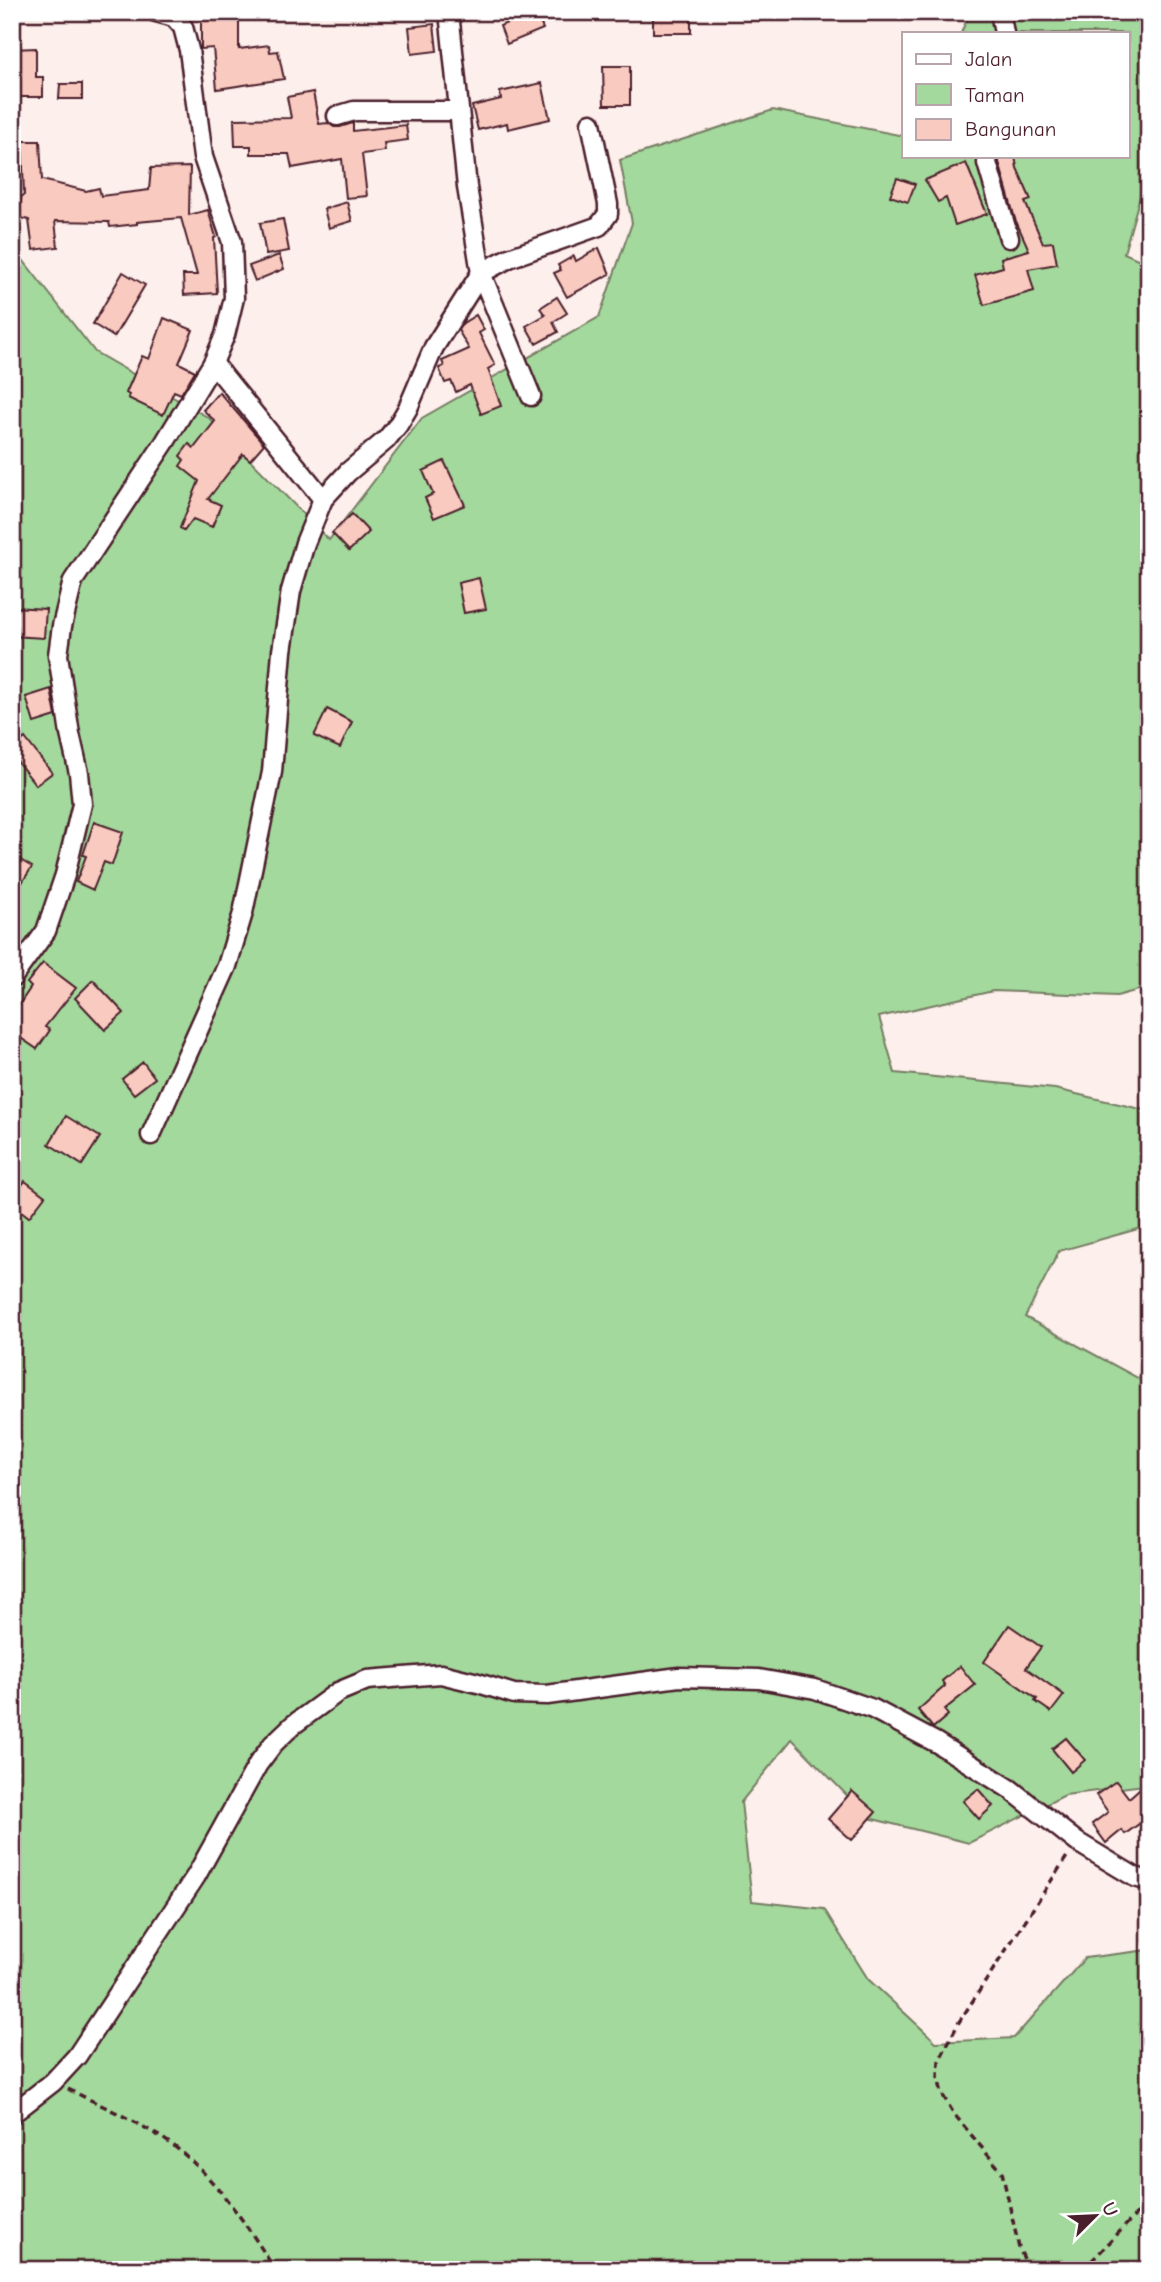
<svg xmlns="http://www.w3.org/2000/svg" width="1161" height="2282" font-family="'Comic Neue',sans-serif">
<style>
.green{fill:#a3d99c;stroke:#767c64;stroke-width:2}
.building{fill:#f9cabf;stroke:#4a1f2b;stroke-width:2}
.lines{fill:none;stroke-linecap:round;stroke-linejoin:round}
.minor-casing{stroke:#4a1f2b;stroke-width:23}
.path{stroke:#4a1f2b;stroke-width:3.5;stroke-dasharray:7 5;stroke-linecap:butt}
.minor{stroke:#fff;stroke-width:18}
</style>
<rect width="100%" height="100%" fill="#fdefec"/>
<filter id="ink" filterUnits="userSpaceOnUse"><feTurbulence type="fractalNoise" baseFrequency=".0143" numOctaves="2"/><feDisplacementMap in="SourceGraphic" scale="14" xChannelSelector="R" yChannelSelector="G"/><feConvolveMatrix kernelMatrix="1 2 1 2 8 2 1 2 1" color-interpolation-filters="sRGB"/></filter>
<g filter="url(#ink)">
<polygon class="green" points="970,12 1149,12 1149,164 1124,253 1149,264 1149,987 1117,996 993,991 879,1017 895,1073 1055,1089 1149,1111 1149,1226 1059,1251 1025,1317 1149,1384 1149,1825 1144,1785 1065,1795 969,1843 869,1818 792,1739 741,1802 752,1901 824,1909 868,1979 936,2042 1014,2038 1085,1958 1149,1950 1149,2270 12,2270 12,246 95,352 209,418 329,540 422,418 599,317 632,223 620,160 773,110 904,136 904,156 1128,156 1128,33 961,33"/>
<g class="building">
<polygon points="532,12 536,12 543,29 507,44 500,26"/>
<rect x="653" y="12" width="38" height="21"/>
<polygon points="201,16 239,16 239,49 269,45 270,52 278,51 284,79 217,89 213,48 201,49"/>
<polygon points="434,24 437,51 412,54 409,27"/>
<polygon points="36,48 36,77 43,77 43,97 12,97 12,49"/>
<polygon points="603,66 630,66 630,105 604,105"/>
<polygon points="542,83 550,119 508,129 507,123 478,130 472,106 501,99 500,92"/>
<polygon points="60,84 82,84 82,99 59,99"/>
<polygon points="313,92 319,124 328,123 334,127 340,127 353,123 353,131 406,125 408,140 384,143 385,151 362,154 367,196 346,198 342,159 292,168 289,154 251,154 251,146 235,146 234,119 291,118 287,97"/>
<polygon points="22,141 40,141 42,180 86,191 99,188 101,196 149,190 151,168 190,167 189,215 208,210 216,237 214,238 217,293 184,295 183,275 197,275 181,218 137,222 137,224 110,227 109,222 55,221 58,247 33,250 29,220 17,217 21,197 24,195"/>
<polygon points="999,156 1015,156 1017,168 1031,200 1025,202 1043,243 1053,242 1057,264 1028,269 1034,291 984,305 975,275 1003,267 1001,258 1029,250 1015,219 999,162"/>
<polygon points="966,163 987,214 955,225 946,198 938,202 925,180"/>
<polygon points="897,178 915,184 908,202 890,196"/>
<polygon points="347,202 352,221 329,228 324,209"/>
<polygon points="283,219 289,251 266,255 260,223"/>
<polygon points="599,248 610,274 567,297 554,273 561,270 558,265 574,256 576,261"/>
<polygon points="279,255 284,269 255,281 249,266"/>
<polygon points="123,272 145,285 114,337 93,324"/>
<polygon points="557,297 567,313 553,322 558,332 536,344 526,326 545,315 540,308"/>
<polygon points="476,315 484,330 479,333 495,365 488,369 501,406 481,414 470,385 456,392 451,381 445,383 439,368 444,366 442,361 469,349 458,330 463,323"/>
<polygon points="164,318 193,330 179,363 195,371 181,394 174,391 163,415 128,398 129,395 126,393 142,356 149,359"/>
<polygon points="219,392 264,444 250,460 243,454 208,499 221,505 212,527 193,519 184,531 180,528 199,481 180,466 184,460 180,456 189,444 194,448 215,421 203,410"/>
<polygon points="444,461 465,505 434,518 425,498 433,494 423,471"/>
<polygon points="352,514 369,532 349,551 332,533"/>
<polygon points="479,578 486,609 464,613 458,583"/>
<polygon points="12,607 46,609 44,638 12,636"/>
<polygon points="51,689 56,716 34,723 26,697"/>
<polygon points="327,709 352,722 340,748 314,736"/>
<polygon points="25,738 52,773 36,785 12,755 12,749"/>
<polygon points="94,822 123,832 112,865 104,862 93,890 76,882 86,856 83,855"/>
<polygon points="12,855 32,867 12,898"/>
<polygon points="43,963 76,988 45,1027 50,1030 37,1049 12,1032 12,1015 31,987 27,983"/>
<polygon points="93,980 124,1013 105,1030 75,998"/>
<polygon points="143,1062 155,1078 134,1094 122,1079"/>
<polygon points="66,1116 100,1137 82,1165 49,1144"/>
<polygon points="25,1181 45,1196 29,1217 12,1204 12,1198"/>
<polygon points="1009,1625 1041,1647 1026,1668 1064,1695 1051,1712 1035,1701 1037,1699 984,1662"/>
<polygon points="960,1666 975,1685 944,1710 948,1715 933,1728 918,1710 945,1686 942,1681"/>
<polygon points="1066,1738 1085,1760 1071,1772 1052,1749"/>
<polygon points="1149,1780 1149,1810 1140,1817 1143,1821 1125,1834 1122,1830 1106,1843 1092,1824 1108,1812 1096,1795 1116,1781 1129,1798"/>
<polygon points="978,1789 993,1806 979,1819 963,1801"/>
<polygon points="852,1791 876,1812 852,1840 828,1819"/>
</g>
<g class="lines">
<g class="minor-casing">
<g id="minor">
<polyline points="449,12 467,187 481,273 531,396"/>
<polyline points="1000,12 1004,33"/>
<polyline points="337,116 354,111 458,111"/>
<polyline points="988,156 987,163 1009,238"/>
<polyline points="213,363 323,499"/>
<polyline points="12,978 46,931 65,875 82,804 79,773 70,734 58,655 62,626 73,581 165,442 213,363 225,335 234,298 232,242 203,157 189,50 183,27 174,17 156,12"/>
<polyline points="151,1135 227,966 243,913 272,772 282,651 291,591 305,543 323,499 348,472 386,440 398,425 408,408 434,347 481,273 509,258 599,226 608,214 608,204 591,123"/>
<polyline points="12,2114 53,2082 77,2056 196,1876 258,1764 273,1744 293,1725 338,1692 367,1680 441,1674 478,1683 514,1694 547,1695 679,1677 759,1679 815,1689 873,1709 937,1743 1010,1789 1077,1842 1135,1877 1149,1881"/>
</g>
</g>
<g class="path">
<path d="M68,2089C98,2104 130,2118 159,2136C206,2164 247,2224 275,2270"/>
<polyline points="1029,2270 1019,2248 1002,2172 954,2114 942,2094 938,2077 939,2061 959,2022 1068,1855"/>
<polyline points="1083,2270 1149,2201"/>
</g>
<use href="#minor" class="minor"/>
</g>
</g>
<rect width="1161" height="2282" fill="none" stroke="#fff" stroke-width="42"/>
<rect x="21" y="21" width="1119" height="2240" fill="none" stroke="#4a1f2b" stroke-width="2.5" filter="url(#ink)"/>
<rect x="902" y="32" width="228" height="126" fill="#ffffff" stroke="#b7a5aa" stroke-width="2"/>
<rect x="916" y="54" width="35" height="10" fill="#ffffff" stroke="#b7a5aa" stroke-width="2"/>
<text x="965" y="66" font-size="21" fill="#4a1f2b">Jalan</text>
<rect x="916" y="84" width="35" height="21" fill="#a3d99c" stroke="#b7a5aa" stroke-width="2"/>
<text x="965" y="102" font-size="21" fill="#4a1f2b">Taman</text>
<rect x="916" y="119" width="35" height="21" fill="#f9cabf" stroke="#b7a5aa" stroke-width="2"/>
<text x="965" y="136" font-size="21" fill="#4a1f2b">Bangunan</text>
<g transform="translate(1095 2216) rotate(66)" stroke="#ffffff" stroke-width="5" paint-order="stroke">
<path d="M0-5L12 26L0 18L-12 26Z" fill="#4a1f2b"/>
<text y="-10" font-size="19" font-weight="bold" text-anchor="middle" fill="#4a1f2b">U</text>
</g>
</svg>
